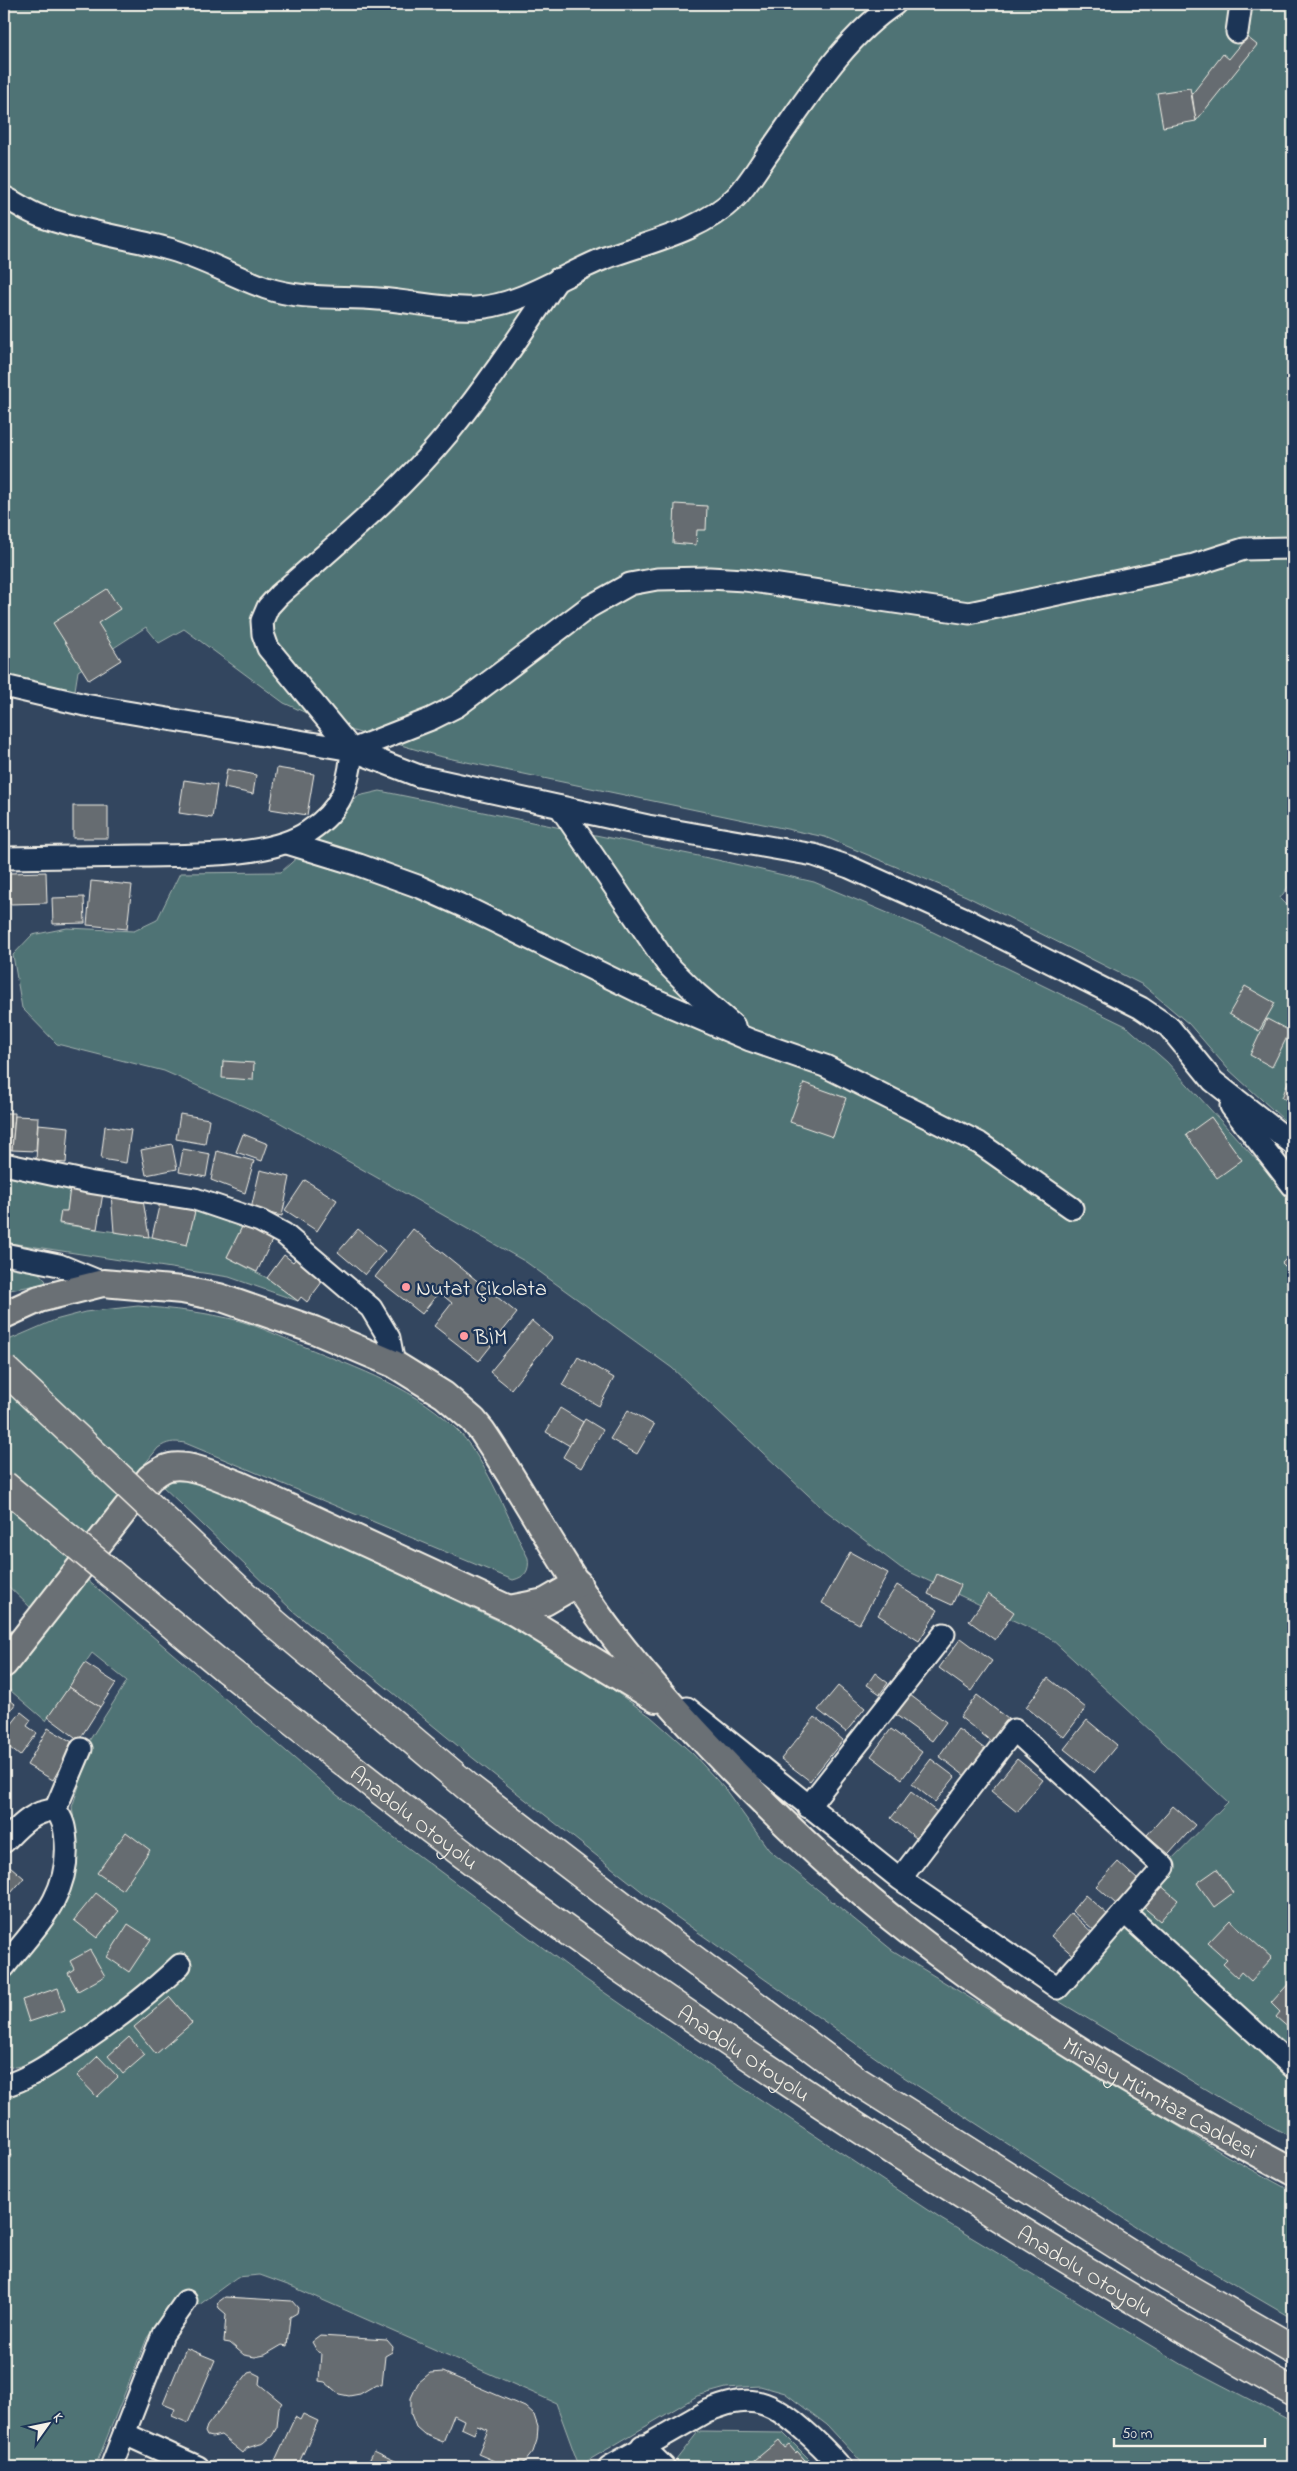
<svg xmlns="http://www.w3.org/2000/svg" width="1297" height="2471" font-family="'Indie Flower',sans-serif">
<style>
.green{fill:#4f7375;stroke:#a2b2ae}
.building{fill:#666c71;stroke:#f4f1e8}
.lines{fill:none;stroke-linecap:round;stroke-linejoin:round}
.minor-casing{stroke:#f4f1e8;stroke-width:25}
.major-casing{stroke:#f4f1e8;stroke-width:30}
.highway-casing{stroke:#f4f1e8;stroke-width:31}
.minor{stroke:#1d3557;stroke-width:21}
.major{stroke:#6b6f75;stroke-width:26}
.highway{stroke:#6b6f75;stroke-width:28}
.highway-bridge-casing{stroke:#f4f1e8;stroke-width:31;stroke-linecap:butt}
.highway-bridge{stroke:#6b6f75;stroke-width:28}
.poi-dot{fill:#ff9aa2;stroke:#1d3557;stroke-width:2}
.labels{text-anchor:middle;stroke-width:5;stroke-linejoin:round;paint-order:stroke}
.poi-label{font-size:22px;fill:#f4f1e8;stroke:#1d3557;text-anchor:start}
.street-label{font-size:22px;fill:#f4f1e8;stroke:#1d3557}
</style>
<rect width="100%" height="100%" fill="#33465f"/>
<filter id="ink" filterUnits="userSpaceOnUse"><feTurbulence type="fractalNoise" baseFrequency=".02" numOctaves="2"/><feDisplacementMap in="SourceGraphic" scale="10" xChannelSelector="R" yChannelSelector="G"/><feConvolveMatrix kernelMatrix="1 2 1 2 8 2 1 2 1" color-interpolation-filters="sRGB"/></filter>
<g filter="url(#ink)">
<g class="green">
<polygon points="4,4 1293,4 1293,880 1280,898 1293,911 1293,1124 1284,1120 1228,1069 1189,1024 1143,985 966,896 825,837 438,756 333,725 284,703 184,629 159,643 146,627 78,671 75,690 4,676"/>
<polygon points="380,791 713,859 814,882 933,932 1126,1026 1167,1062 1293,1200 1293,2138 1230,2104 1050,1996 1164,1867 1228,1802 1049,1637 901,1568 821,1507 672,1368 526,1262 277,1121 164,1071 57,1044 22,1008 13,955 32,935 67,928 134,931 157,920 180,873 281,872 340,819 358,796"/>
<polygon points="4,1174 70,1188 67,1211 61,1211 59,1224 152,1237 187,1245 195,1211 215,1214 244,1223 227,1257 267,1278 298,1301 229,1277 4,1242"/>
<polygon points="4,1264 36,1270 46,1281 43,1284 4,1291"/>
<path d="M138,1306C172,1309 206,1312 240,1321C261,1327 283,1338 303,1346C358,1369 420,1389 461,1434C487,1463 510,1522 528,1558C530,1571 525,1577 513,1580L185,1443C173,1441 167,1442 158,1448L100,1518L33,1610L4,1582V1342L55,1320L85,1312Z"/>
<polygon points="180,1475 204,1482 526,1634 585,1670 650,1716 693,1754 725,1789 769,1850 892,1950 1227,2156 1293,2192 1293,2319 1146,2233 896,2072 654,1901 469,1755 293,1611 159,1483"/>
<polygon points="86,1579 337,1795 585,1979 710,2066 941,2219 1183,2365 1293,2422 1293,2467 866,2467 827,2425 785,2393 760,2386 726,2388 697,2396 579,2466 556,2403 293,2287 260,2275 237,2277 199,2305 186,2301 179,2295 147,2338 95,2467 4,2467 4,2099 63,2066 142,1990 36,2063 15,2067 4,2066 4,1980 29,1947 74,1865 77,1842 72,1807 86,1765 89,1741 127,1681 92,1653 46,1721 4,1685"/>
<polygon points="698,2432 783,2433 817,2467 684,2467 676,2460"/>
</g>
<g class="building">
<polygon points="1247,37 1257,45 1196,121 1192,94 1223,54 1229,59"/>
<polygon points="1190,88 1196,121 1163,127 1157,93"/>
<polygon points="675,504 707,506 706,530 697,530 696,545 673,543"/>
<polygon points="107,589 120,609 98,623 121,660 89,680 53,623"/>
<polygon points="277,768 314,774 307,815 270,809"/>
<polygon points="227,769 256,775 253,794 224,788"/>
<polygon points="184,780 217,785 212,818 179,813"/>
<rect x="73" y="806" width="35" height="32"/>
<polygon points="46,872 47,903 10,904 9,873"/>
<polygon points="91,881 132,885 127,929 87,925"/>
<polygon points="84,897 85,923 53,924 52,898"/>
<polygon points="1245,986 1275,1003 1259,1031 1229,1014"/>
<polygon points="1267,1019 1290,1031 1272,1067 1250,1055"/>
<polygon points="223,1061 254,1063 253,1080 222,1078"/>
<polygon points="1293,1069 1293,1102 1282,1098"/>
<polygon points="804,1083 846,1098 833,1137 790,1122"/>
<polygon points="4,1113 15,1113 12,1150 4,1149"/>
<polygon points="180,1114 209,1119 205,1144 176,1139"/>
<polygon points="15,1116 38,1117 36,1151 12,1150"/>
<polygon points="1211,1117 1242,1160 1217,1178 1186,1135"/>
<polygon points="38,1124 69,1127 66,1163 36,1161"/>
<polygon points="105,1126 131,1130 126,1163 101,1159"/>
<polygon points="243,1134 268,1144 262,1161 236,1152"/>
<polygon points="172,1144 177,1169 146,1175 141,1150"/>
<polygon points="183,1149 210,1154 206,1177 179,1172"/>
<polygon points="217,1151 254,1161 245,1193 211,1180"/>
<polygon points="260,1170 290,1177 282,1216 251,1209"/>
<polygon points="305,1180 337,1200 317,1231 285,1210"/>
<polygon points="70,1188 103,1193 97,1229 59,1223 61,1211 67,1211"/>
<polygon points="111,1194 125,1195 126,1200 143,1200 149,1237 114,1232"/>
<polygon points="160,1202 195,1211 187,1245 152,1237"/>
<polygon points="244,1223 273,1238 257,1272 227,1257"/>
<polygon points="358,1229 385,1251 365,1275 338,1252"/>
<polygon points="413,1229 517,1313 479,1361 434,1326 452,1303 439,1292 422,1314 375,1277"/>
<polygon points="1293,1252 1293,1274 1282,1263"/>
<polygon points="284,1255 293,1262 297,1257 306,1263 304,1266 322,1282 307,1302 301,1297 298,1301 267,1278"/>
<polygon points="532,1321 552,1338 511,1389 490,1372"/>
<polygon points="578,1357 614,1378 599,1406 562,1385"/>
<polygon points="560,1408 583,1422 570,1446 546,1432"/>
<polygon points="628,1410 654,1425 637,1454 610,1439"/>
<polygon points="585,1419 603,1430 581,1468 563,1457"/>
<polygon points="850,1552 888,1573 859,1624 822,1603"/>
<polygon points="937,1574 961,1585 952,1605 928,1594"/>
<polygon points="897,1585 938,1610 919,1641 878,1615"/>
<polygon points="988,1594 1014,1612 995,1640 969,1621"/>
<polygon points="961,1638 992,1661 971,1691 939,1668"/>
<polygon points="85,1663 116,1683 100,1707 69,1687"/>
<polygon points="875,1673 888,1683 880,1694 867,1685"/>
<polygon points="1048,1678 1086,1708 1064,1737 1026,1707"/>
<polygon points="838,1686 865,1708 846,1732 818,1710"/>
<polygon points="69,1687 100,1707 79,1740 48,1717"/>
<polygon points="4,1695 15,1704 4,1720"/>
<polygon points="910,1695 946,1722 932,1741 896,1715"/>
<polygon points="977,1695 1008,1719 991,1741 960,1717"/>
<polygon points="21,1712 31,1720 27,1726 37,1733 20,1756 4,1743 4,1734"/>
<polygon points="815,1717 843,1740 810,1781 781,1759"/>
<polygon points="1087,1720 1117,1745 1094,1773 1064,1749"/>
<polygon points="48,1728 74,1743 53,1780 27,1765"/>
<polygon points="891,1729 922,1752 902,1779 871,1756"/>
<polygon points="958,1729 985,1749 965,1776 939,1756"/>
<polygon points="931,1759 955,1777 935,1802 912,1784"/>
<polygon points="1017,1759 1043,1780 1017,1812 991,1791"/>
<polygon points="911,1792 937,1812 916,1838 891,1818"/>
<polygon points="1173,1806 1195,1825 1169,1854 1147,1835"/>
<polygon points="126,1832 150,1850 122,1890 97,1873"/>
<polygon points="4,1861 24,1878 4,1901"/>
<polygon points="1118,1862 1138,1880 1116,1904 1096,1886"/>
<polygon points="1217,1869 1233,1893 1214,1907 1197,1883"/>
<polygon points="1159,1884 1178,1900 1160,1921 1141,1905"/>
<polygon points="96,1893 119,1911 97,1938 74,1920"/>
<polygon points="1085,1895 1108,1915 1095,1931 1072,1911"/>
<polygon points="1071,1913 1096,1936 1076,1958 1051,1936"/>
<polygon points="1230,1920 1272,1958 1251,1981 1241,1972 1237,1977 1223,1964 1227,1960 1208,1943"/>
<polygon points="128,1924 151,1939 129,1972 107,1957"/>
<polygon points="90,1950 105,1976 78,1991 68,1973 74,1969 70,1961"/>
<polygon points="1292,1980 1293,2027 1291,2030 1276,2017 1280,2012 1271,2003"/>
<polygon points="58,1988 65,2010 29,2022 22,2000"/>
<polygon points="170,1997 192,2023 156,2054 134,2027"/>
<polygon points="129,2037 145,2055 123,2074 108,2056"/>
<polygon points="98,2056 118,2077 97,2097 77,2076"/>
<polygon points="4,2148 12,2157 4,2165"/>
<polygon points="225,2297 292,2301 298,2308 297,2313 290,2317 287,2346 282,2345 265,2355 255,2357 244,2355 230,2343 224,2342 226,2314 219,2308 217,2303"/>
<polygon points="320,2336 387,2340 393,2347 392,2352 385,2356 382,2385 377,2384 360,2394 349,2396 339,2394 325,2382 319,2381 321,2353 317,2351 312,2342"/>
<polygon points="186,2348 215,2360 188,2423 172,2416 175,2409 163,2404"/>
<polygon points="252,2372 260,2376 259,2384 282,2403 279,2407 277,2427 272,2436 264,2443 247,2448 243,2453 221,2435 212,2437 207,2436 205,2432 207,2426 248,2373"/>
<polygon points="443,2372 525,2407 534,2415 538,2427 537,2440 533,2452 525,2462 515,2466 506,2466 478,2454 488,2430 477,2426 474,2434 461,2428 464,2420 454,2415 443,2442 424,2434 416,2427 411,2414 411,2398 418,2383 430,2373"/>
<polygon points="303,2414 318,2421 297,2467 272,2467 295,2417 300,2420"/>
<polygon points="779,2440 785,2448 789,2445 796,2453 797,2451 811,2467 751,2467 749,2465"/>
<polygon points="374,2451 408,2467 366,2467"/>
</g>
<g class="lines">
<g class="minor-casing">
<g id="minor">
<polyline points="1237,32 1241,4"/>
<path d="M4,197C16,203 28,212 40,216C80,231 124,237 165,248C201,257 232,276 266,288C301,300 341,296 378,299C411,301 444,310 476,308C522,305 564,274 605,258C651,241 699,232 735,198C748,185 758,167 769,152C805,102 843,38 895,4"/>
<polyline points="4,686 85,705 352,750 419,776 648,826 814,855 849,867 963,918 1141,1008 1169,1027 1213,1081 1293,1144"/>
<polyline points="352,750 431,719 457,706 589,607 630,584 657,579 709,578 745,580 969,613 1194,565 1244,549 1293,548"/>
<polyline points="560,807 667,964 697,994 734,1026"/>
<polyline points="287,843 359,865 420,887 465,907 656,1000 750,1040 825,1066 979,1143 1072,1208"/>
<path d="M4,858C50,857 95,857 141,856C188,855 271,858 309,831C341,810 349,787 352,750L268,648L263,634L262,621L268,607L279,595C338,543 400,492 450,431C489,383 523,331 558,279"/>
<polyline points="1231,1106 1293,1186"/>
<polyline points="4,1164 88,1182 195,1199 260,1221 284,1234 371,1308 389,1338 394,1364"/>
<polyline points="4,1254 59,1265 103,1283"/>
<polyline points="687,1708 900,1879 1058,1988 1164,1867 1014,1730 900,1879"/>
<polyline points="808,1807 944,1634"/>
<polyline points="55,1810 81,1749"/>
<path d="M4,1842C19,1827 32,1811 55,1810C64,1819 65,1830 66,1842C70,1897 35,1927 4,1967"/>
<polyline points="1124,1912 1293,2067"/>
<path d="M4,2086C31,2078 54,2061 77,2046C114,2021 148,1996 180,1965"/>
<polyline points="125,2434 198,2467"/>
<polyline points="642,2446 664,2467"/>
<polyline points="111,2467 163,2334 186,2301"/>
<path d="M609,2467L707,2411C723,2405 739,2399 756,2402C782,2405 824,2448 841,2467"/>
</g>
</g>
<g class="major-casing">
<g id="major">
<path id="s1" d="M4,1315L39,1299L103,1283L182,1290L219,1297L314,1330L394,1364L444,1395L473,1420L482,1431C528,1499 565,1573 615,1638C645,1677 678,1713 711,1748C773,1814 837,1876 908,1931C1027,2024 1160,2101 1293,2172"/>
<polyline points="509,1609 545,1602 578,1583"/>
<path d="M4,1664L150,1478C156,1474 163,1468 170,1467C192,1463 220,1478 240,1485L509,1609L656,1699"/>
</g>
</g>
<g class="highway-casing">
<g id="highway">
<polyline points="273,1622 468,1787 649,1926 854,2079 1166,2276 1293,2349"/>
<path id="s2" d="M226,1669C353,1769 480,1871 613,1963C833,2116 1060,2260 1293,2392"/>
</g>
</g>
<use href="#minor" class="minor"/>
<use href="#major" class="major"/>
<use href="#highway" class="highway"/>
<g class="highway-bridge-casing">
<g id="highway-bridge">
<polyline points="4,1369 273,1622"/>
<polyline points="4,1485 226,1669"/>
</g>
</g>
<use href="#highway-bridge" class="highway-bridge"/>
</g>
</g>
<g class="poi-dot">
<circle cx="406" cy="1287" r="5"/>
<circle cx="464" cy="1336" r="5"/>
</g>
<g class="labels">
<g class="poi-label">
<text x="416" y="1295">Nutat Çikolata</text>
<text x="474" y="1344">BİM</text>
</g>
<g class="street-label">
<text dy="8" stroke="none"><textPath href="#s2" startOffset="240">Anadolu Otoyolu</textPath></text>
<text dy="8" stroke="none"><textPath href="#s2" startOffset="645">Anadolu Otoyolu</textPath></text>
<text dy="8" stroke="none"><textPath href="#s1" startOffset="1484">Miralay Mümtaz Caddesi</textPath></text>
<text dy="8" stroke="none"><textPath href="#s2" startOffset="1050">Anadolu Otoyolu</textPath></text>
</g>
</g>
<rect width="1297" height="2471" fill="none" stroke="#1d3557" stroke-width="20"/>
<rect x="10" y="10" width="1277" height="2451" fill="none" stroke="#f4f1e8" stroke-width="2" filter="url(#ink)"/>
<g transform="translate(48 2424) rotate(57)" stroke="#1d3557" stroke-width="4" paint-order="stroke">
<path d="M0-4L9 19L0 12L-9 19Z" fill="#f4f1e8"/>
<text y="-8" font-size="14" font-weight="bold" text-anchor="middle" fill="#f4f1e8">K</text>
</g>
<path d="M1114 2438v8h151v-8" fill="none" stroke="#f4f1e8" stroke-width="2.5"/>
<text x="1122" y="2438" font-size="15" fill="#f4f1e8" stroke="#1d3557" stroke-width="4" paint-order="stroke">50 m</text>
</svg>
